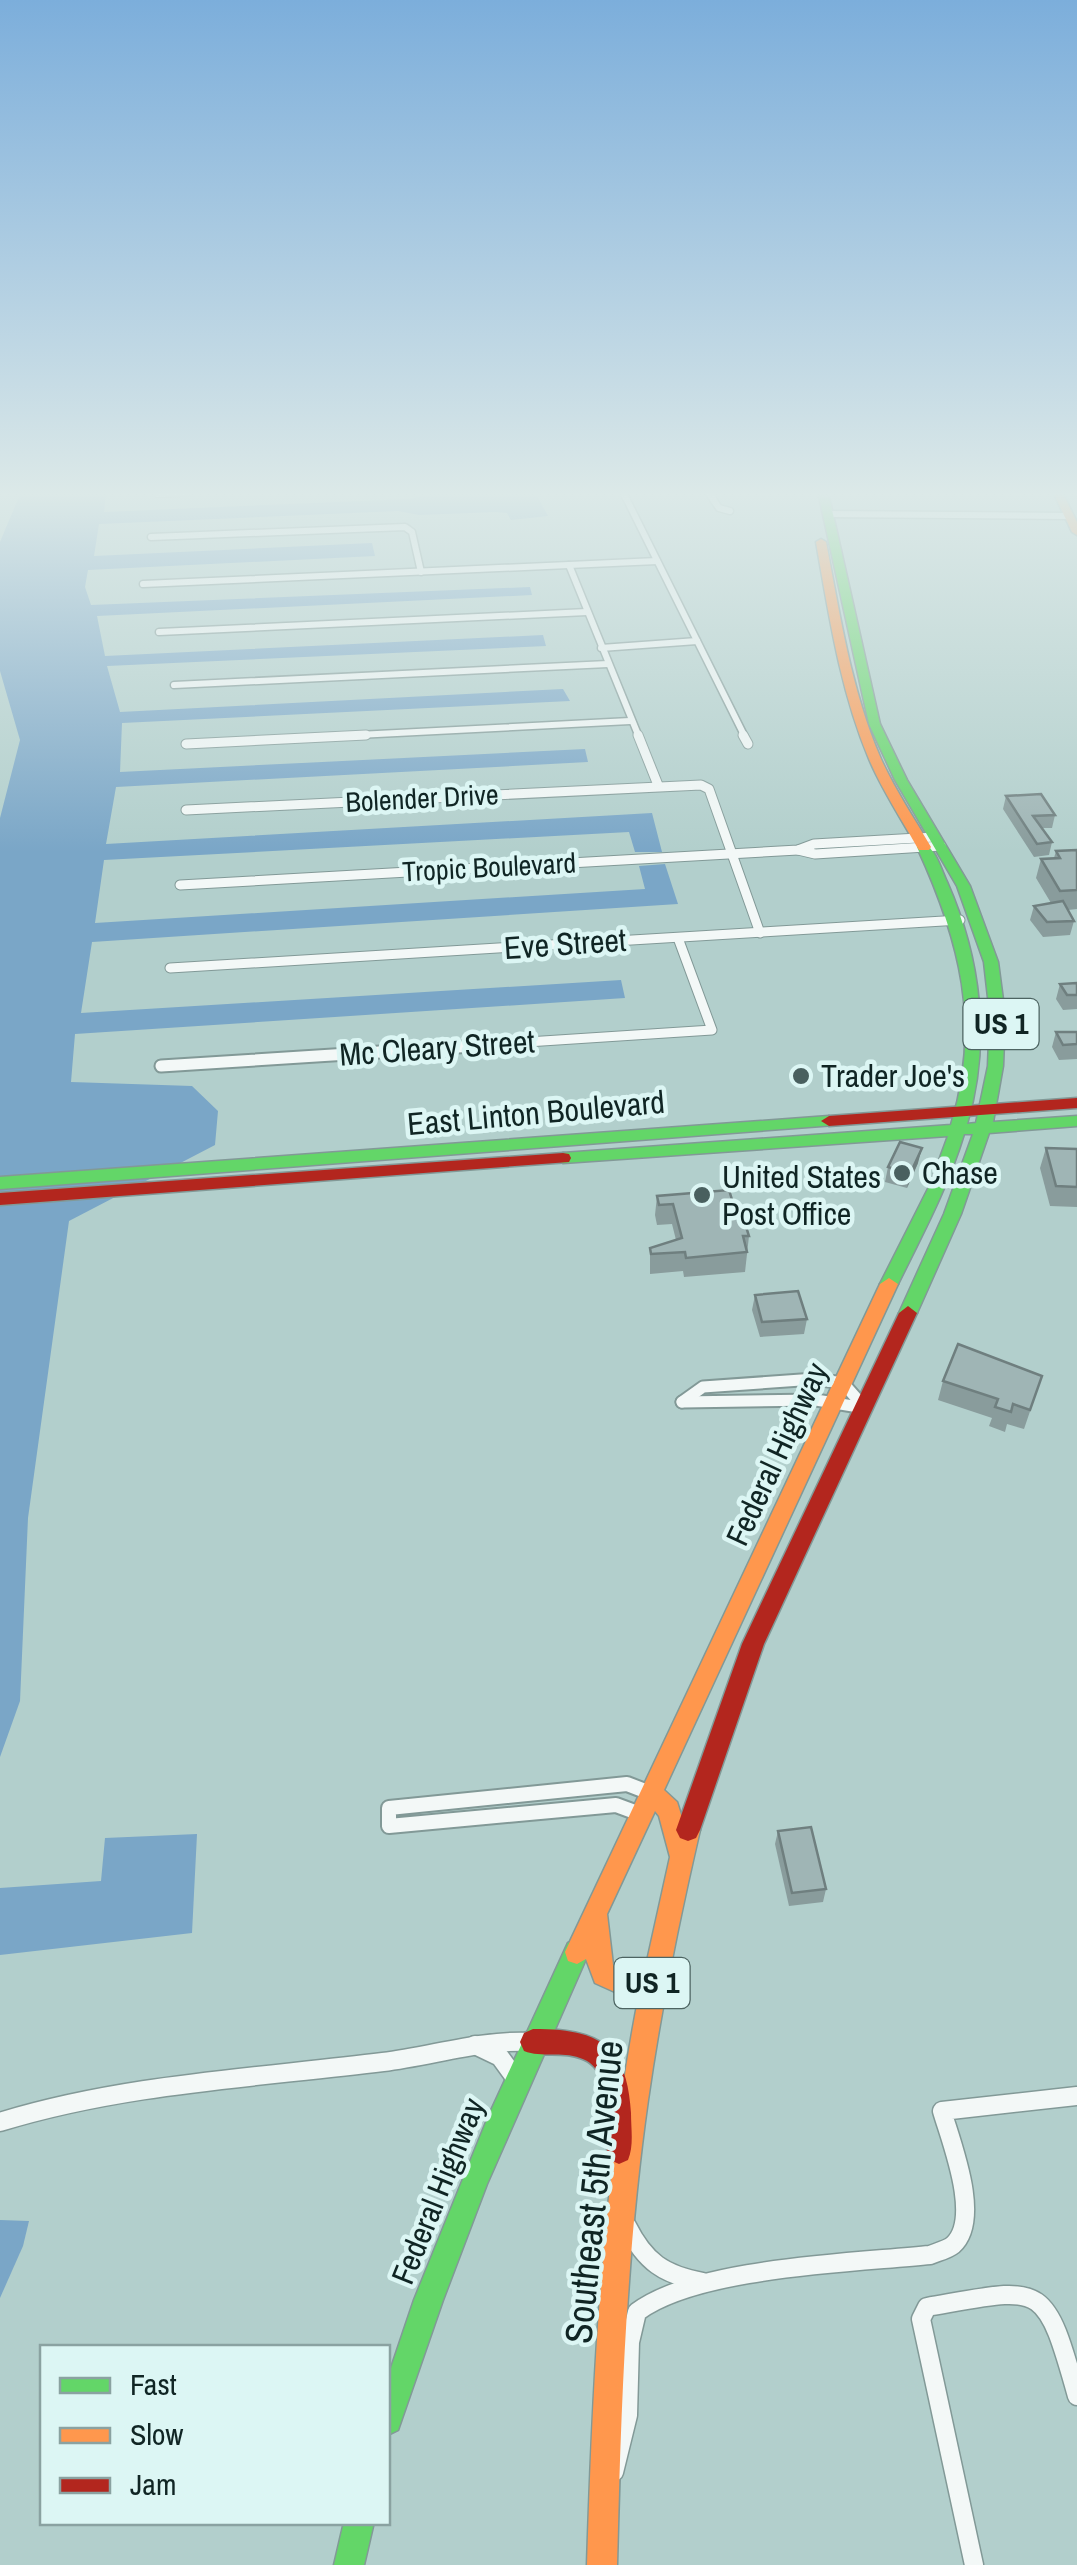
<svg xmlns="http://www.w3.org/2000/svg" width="1077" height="2565" font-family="'Archivo Narrow',sans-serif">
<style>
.water{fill:#7aa6c7}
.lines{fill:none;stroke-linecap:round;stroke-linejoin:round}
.street-far4-casing{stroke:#829997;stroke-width:9}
.street-far3-casing{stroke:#829997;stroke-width:11}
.street-far2-casing{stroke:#829997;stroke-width:15}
.street-far1-casing{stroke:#829997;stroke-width:18}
.street-casing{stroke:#829997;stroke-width:21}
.fast-casing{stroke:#829997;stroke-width:3}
.slow-casing{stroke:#829997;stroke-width:3}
.jam-casing{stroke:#829997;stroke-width:3}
.street-far4{stroke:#f3f8f7;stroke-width:6}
.street-far3{stroke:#f3f8f7;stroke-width:9}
.street-far2{stroke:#f3f8f7;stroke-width:11}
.street-far1{stroke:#f3f8f7;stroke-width:14}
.street{stroke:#f3f8f7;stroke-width:18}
.fast{fill:#63d668;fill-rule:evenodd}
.slow{fill:#ff974d;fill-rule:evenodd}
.jam{fill:#b3261e;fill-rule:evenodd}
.rail{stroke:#bfc6c6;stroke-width:2.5}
.wall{fill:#899c9c}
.shaded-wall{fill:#6f7f7f}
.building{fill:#9fb5b5;stroke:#6f7f7f;stroke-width:2.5}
.poi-dot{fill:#49605f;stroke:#dcf6f4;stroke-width:4}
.labels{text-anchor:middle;stroke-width:9;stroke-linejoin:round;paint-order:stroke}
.far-street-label{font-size:28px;fill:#102524;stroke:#dcf6f4}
.shield{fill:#dcf6f4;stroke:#4d6462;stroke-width:2.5}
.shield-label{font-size:30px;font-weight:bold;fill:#102524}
.street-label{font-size:32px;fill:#102524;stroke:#dcf6f4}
.poi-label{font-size:32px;fill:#102524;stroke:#dcf6f4;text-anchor:start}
.near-street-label{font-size:38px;fill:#102524;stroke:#dcf6f4}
</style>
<rect width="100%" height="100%" fill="#b2cfcc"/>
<g class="water">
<polygon points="21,492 106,492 104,512 408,499 447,492 535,492 548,516 511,520 507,513 495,512 419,515 398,511 99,524 94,556 372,543 375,556 88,570 85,587 91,605 530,587 532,595 97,616 105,656 543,635 546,646 107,666 120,712 563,689 570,701 122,723 120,772 585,749 588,762 116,787 106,844 652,813 662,852 635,852 629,832 104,860 95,923 645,889 639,866 665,864 678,904 92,942 81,1013 621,980 625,998 75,1034 71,1082 192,1086 218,1111 215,1145 69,1221 28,1518 20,1701 0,1757 0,818 20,740 0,671 0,542"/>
<polygon points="197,1834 192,1933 0,1955 0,1888 101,1881 105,1838"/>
<polygon points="0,2220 29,2221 23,2246 0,2298"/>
</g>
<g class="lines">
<g class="street-far4-casing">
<g id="street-far4">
<polyline points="623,492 745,737"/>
<polyline points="708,492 719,508 730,511"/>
<polyline points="158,494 190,492"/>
<polyline points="827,514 1069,516"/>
<polyline points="151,537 405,527 412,532 421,572"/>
<polyline points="569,565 639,737"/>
<polyline points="143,584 657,561"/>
<polyline points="159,632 587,612"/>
<polyline points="601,648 697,641"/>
<polyline points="174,685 608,664"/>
<polyline points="318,737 630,721"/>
</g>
</g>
<g class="street-far3-casing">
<g id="street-far3">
<polyline points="638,735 658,785"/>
<polyline points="743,735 748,744"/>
<polyline points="186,744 366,735"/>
<polyline points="186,810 701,785 709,789 760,933"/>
<polyline points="798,850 815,854 941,846"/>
<polyline points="180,885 798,850 814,844 935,837"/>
<polyline points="170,968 960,920"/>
<polyline points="466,1046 712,1030 678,938"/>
</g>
</g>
<g class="street-far2-casing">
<g id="street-far2">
<polyline points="161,1066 505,1044"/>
<polyline points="682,1402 703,1387 815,1379 843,1383 865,1408"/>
<polyline points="682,1402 816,1400 865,1408"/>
</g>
</g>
<g class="street-far1-casing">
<polyline id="street-far1" points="643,1815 616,1805 389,1826 389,1808 627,1784 653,1794"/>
</g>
<g class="street-casing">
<g id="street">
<polyline points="475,2045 500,2057 516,2079"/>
<path d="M0,2122C123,2084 255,2078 383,2062C433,2056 482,2039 533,2042"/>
<path d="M627,2226C645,2262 664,2275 703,2282"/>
<path d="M614,2472L628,2415L630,2342L637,2312C697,2267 853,2263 930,2255C937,2252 947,2250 953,2245C982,2219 951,2142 942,2111L1077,2096"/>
<path d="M974,2565L921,2319L927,2307C1043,2287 1044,2278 1077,2396"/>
</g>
</g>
<g class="fast-casing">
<g id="fast">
<path d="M818,492H828L880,724L907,780L970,886L998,962L1005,1015L1003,1066L993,1122L1077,1116V1126L989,1133L961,1214L917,1313L908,1320L899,1313L944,1214L973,1134H964C948,1187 922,1235 898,1284L889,1290L880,1284L930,1185L948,1136L563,1163L555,1158L563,1153L951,1125C982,1024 960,940 917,847L924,843C936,850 941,869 947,882C981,959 991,1042 967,1124L976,1123L988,1066L990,1015L984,962L957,886L895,780L869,724Z"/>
<polygon points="829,1116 837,1121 835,1125 0,1189 0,1177"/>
<polygon points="577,1940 586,1943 589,1952 487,2184 443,2300 398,2430 388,2435 388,2377 414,2300 489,2115 568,1943"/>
<polygon points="344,2522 374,2522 364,2565 334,2565"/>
</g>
</g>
<g class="slow-casing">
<g id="slow">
<polygon points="1053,492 1062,492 1077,522 1077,535 1072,532"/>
<path d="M821,539L826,542C840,615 851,690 881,759C895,790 914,818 931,847L929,850H919L917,847C901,818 882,790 869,759C840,690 829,615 816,542Z"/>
<path d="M889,1278L898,1284L664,1790L677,1802L683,1821L688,1819L696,1822L700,1830C679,1920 661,2009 648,2100C626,2254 621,2410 617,2565H587C593,2375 602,2183 639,1995L626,1997L595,1983L586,1959L577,1964L568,1961L565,1952L880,1284ZM655,1811L659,1816L670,1857L645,1970L627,1972L613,1965L607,1914Z"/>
</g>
</g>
<g class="jam-casing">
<g id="jam">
<polygon points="1077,1098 1077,1108 829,1126 821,1121 829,1116"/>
<polygon points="563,1153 569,1154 571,1158 569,1162 0,1205 0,1193"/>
<polygon points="908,1306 917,1313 764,1644 700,1830 696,1838 688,1841 680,1838 676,1830 742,1644 899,1313"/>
<path d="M533,2029C598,2029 627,2044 631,2113C631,2129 634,2146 628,2160L619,2164L610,2160C598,2131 619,2070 580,2058C561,2051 542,2058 524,2051L520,2042L524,2033Z"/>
</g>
</g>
<use href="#street-far4" class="street-far4"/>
<use href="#street-far3" class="street-far3"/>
<use href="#street-far2" class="street-far2"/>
<use href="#street-far1" class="street-far1"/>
<use href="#street" class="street"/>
<use href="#fast" class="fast"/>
<use href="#slow" class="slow"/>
<use href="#jam" class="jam"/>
<polyline class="rail" points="1075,492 1077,496"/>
</g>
<g class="wall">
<polygon points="1006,796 1055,815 1052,828 1042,828 1052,842 1049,855 1034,857 1003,809"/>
<polygon points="1077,850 1077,909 1068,910 1074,921 1070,935 1043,937 1030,920 1034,906 1051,903 1036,878 1041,859 1054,858 1056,851"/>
<polygon points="1077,983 1077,1009 1063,1010 1056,999 1060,984"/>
<polygon points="1056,1032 1077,1032 1077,1059 1059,1060 1052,1047"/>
<polygon points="1046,1148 1077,1149 1077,1207 1050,1206 1040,1168"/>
<polygon points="918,1163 907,1188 885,1182 888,1167"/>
<polygon points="657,1196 734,1206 749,1236 745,1272 684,1277 683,1271 650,1274 650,1248 676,1240 672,1224 657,1225 655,1215"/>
<polygon points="755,1295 807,1319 804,1334 760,1337 752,1310"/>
<polygon points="1042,1376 1024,1429 1007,1424 1005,1432 989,1426 992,1418 938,1400 943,1381"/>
<polygon points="778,1831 826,1889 823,1902 789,1906 775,1844"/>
</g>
<polygon class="shaded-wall" points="922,1148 918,1163 907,1188 910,1174"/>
<g class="building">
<polygon points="1041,794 1055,815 1033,816 1052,842 1037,844 1006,796"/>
<polygon points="1077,850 1077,890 1060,891 1041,859 1060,858 1056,851"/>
<polygon points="1063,901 1074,921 1047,922 1034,906"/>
<polygon points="1077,983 1077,995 1067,995 1060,984"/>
<polygon points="1056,1032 1077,1032 1077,1044 1063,1045"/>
<polygon points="900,1142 922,1148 910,1174 888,1167"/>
<polygon points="1046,1148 1077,1149 1077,1187 1056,1186"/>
<polygon points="729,1190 734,1206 739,1205 749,1236 743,1236 747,1252 686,1258 685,1252 651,1254 650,1248 682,1238 673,1204 659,1205 657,1196"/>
<polygon points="798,1291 807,1319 762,1322 755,1295"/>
<polygon points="958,1344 1042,1376 1030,1410 1013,1404 1011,1412 995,1407 998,1399 943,1381"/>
<polygon points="811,1827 826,1889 792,1893 778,1831"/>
</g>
<linearGradient id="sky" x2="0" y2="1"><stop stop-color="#7caedb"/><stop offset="0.58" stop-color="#dce9e8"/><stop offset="1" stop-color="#dce9e8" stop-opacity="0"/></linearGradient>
<rect width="1077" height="852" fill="url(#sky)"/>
<g class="poi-dot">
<circle cx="801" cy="1076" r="10"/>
<circle cx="902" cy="1173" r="10"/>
<circle cx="702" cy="1195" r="10"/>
</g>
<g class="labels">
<g class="far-street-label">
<text transform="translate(422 798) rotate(-3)" y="10">Bolender Drive</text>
<text transform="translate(489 867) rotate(-3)" y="10">Tropic Boulevard</text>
</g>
<g class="shield">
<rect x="963.5" y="999" width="75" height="50" rx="8"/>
<rect x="614.5" y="1958" width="75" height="50" rx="8"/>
</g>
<g class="shield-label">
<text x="1001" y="1034">US 1</text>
<text x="652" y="1993">US 1</text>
</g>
<g class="street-label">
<text transform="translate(565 944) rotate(-4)" y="11">Eve Street</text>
<text transform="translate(437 1048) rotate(-4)" y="11">Mc Cleary Street</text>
<text transform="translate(536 1113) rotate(-5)" y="11">East Linton Boulevard</text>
<text transform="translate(777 1454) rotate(-65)" y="11">Federal Highway</text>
<text transform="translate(438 2191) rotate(-68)" y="11">Federal Highway</text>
</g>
<g class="poi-label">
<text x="821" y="1087">Trader Joe's</text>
<text x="922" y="1184">Chase</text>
<text x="722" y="1188">United States<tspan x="722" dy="37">Post Office</tspan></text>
</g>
<g class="near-street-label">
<text transform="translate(594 2192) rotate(-84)" y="13">Southeast 5th Avenue</text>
</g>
</g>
<rect x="40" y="2345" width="350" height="180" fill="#dcf6f4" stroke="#8aa2a1" stroke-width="2.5"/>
<rect x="60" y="2378" width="50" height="15" fill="#63d668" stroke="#8aa2a1" stroke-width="2.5"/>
<text x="130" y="2395" font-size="30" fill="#102524">Fast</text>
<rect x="60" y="2428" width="50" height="15" fill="#ff974d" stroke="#8aa2a1" stroke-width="2.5"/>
<text x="130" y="2445" font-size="30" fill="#102524">Slow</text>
<rect x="60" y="2478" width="50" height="15" fill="#b3261e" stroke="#8aa2a1" stroke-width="2.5"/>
<text x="130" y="2495" font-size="30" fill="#102524">Jam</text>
</svg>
